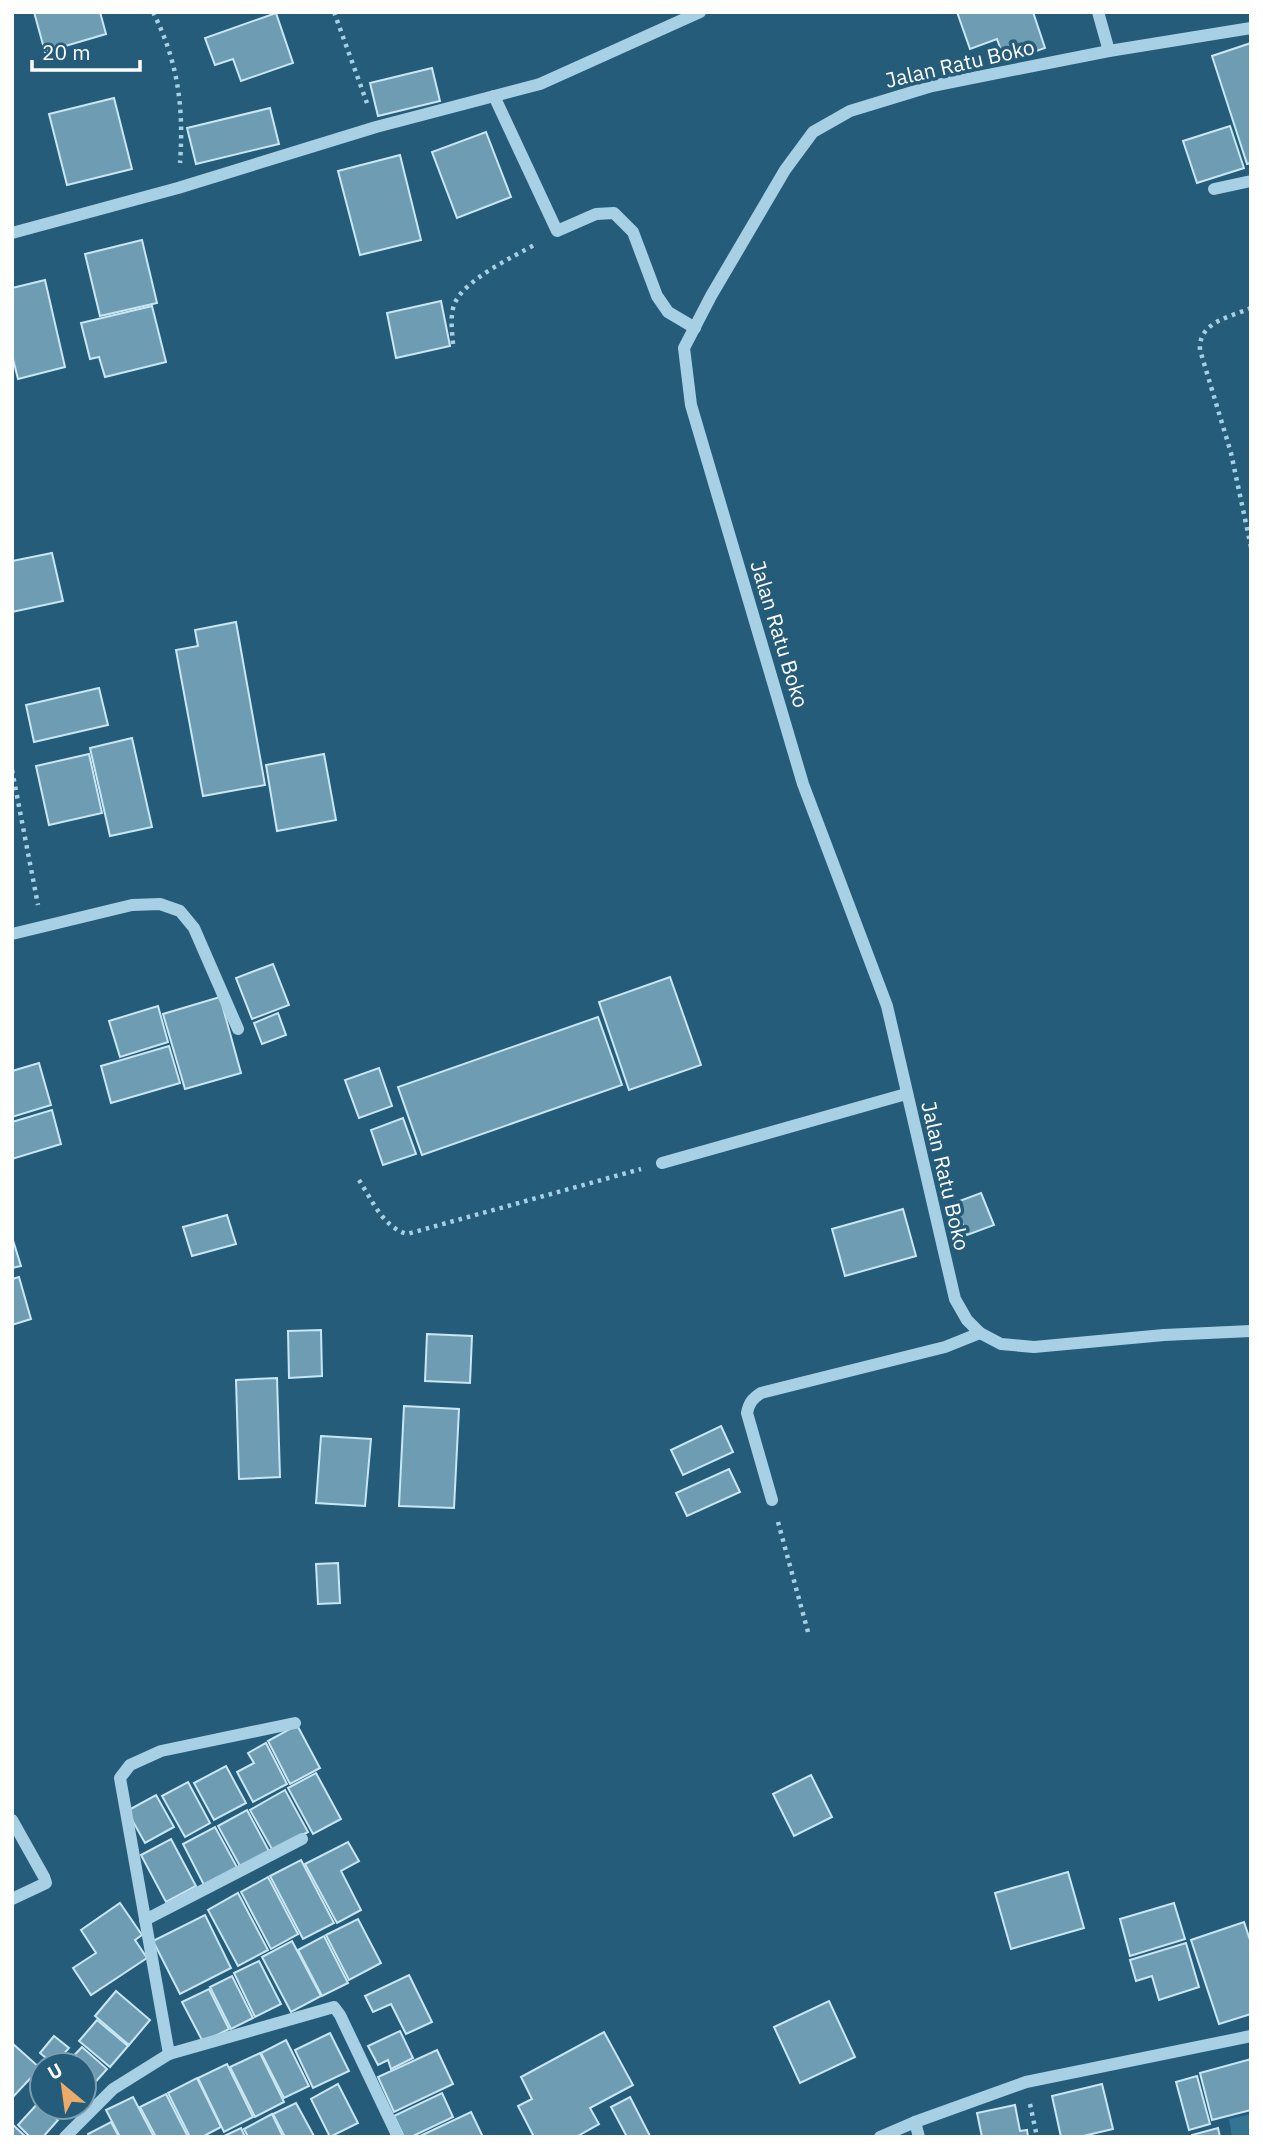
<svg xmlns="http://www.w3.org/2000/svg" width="1263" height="2149" font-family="'IBM Plex Sans',sans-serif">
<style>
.green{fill:#357594}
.building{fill:#6e9cb3;stroke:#c9e6f3;stroke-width:2}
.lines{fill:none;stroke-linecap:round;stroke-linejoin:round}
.path{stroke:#a7d0e4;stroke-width:4.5;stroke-dasharray:3.5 5;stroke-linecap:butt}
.minor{stroke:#a7d0e4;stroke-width:12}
.labels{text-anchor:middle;stroke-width:7;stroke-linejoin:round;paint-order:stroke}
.street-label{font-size:21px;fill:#fff;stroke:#255c79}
</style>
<rect width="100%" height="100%" fill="#255c79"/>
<polygon class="green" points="1251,2114 1251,2137 1232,2137 1229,2119"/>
<g class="building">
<polygon points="34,12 100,12 106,34 45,52"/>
<polygon points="957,12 1033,12 1045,48 1005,62 997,39 970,49"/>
<polygon points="276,13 293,63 241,81 233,59 215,65 205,38"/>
<polygon points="1251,43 1251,163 1247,164 1212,56"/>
<polygon points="432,68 440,101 378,116 370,83"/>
<polygon points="114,98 132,169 67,185 49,114"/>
<polygon points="270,108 279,144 196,164 187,128"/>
<polygon points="1230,126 1244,168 1197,183 1183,141"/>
<polygon points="486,132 511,197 457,218 432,152"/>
<polygon points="400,155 421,240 360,255 338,171"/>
<polygon points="142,240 157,303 100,316 85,254"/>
<polygon points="45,280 65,367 18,379 12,355 12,288"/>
<polygon points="441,301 450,346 396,358 387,313"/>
<polygon points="152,306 166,362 105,377 99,357 90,359 81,323"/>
<polygon points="52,553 63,601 12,612 12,561"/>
<polygon points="236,622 265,785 203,796 176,650 198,646 195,630"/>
<polygon points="99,688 108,725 34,742 26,705"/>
<polygon points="132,738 152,827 110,836 90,748"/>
<polygon points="89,754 102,813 49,825 36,766"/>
<polygon points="324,754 336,820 277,831 266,765"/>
<polygon points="273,964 289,1005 252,1019 236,978"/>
<polygon points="670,977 701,1065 629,1090 599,1002"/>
<polygon points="220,997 241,1073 185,1089 163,1014"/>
<polygon points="158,1006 168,1042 120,1057 109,1021"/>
<polygon points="278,1013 286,1035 262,1044 254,1023"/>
<polygon points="598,1017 622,1085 422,1155 398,1087"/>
<polygon points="169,1046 180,1083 111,1103 101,1066"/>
<polygon points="39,1063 51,1105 12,1117 12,1071"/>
<polygon points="379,1068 392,1106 359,1118 345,1080"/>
<polygon points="52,1110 61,1144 12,1159 12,1122"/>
<polygon points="403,1118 416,1154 383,1165 371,1130"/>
<polygon points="981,1193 994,1225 967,1235 954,1203"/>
<polygon points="903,1209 916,1256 845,1276 832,1229"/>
<polygon points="227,1215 236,1244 192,1256 183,1227"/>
<polygon points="12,1237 21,1266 12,1268"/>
<polygon points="19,1277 31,1319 12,1325 12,1279"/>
<polygon points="321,1330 322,1376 289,1378 288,1331"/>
<polygon points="427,1334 472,1336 470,1383 425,1381"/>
<polygon points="277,1378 280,1477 239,1479 236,1380"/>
<polygon points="404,1406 459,1409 454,1508 399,1506"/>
<polygon points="721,1426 733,1452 683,1475 671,1450"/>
<polygon points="321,1436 371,1439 365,1506 316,1503"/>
<polygon points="729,1469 740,1492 687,1516 676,1493"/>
<polygon points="338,1563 340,1603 318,1604 316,1564"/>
<polygon points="297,1725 320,1768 290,1784 268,1741"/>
<polygon points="266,1743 287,1784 253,1802 237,1772 254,1763 248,1753"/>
<polygon points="226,1766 246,1803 214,1820 194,1783"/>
<polygon points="316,1773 341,1819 313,1834 288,1788"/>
<polygon points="811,1775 832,1817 794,1836 773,1794"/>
<polygon points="188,1782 210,1823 185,1837 162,1796"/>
<polygon points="285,1790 308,1832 273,1851 250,1810"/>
<polygon points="156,1795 174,1827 145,1843 127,1811"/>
<polygon points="247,1810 270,1853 241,1868 218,1826"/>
<polygon points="215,1827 238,1869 205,1887 183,1844"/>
<polygon points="171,1839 196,1886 166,1902 141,1855"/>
<polygon points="348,1842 359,1861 341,1871 361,1910 337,1923 305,1864"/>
<polygon points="301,1860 334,1923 303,1939 270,1876"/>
<polygon points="1068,1872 1084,1928 1011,1949 995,1893"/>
<polygon points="268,1877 298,1934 271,1949 241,1892"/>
<polygon points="238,1893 268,1950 238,1966 208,1910"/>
<polygon points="120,1903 142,1935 135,1940 147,1958 91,1995 73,1968 96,1953 81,1930"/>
<polygon points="1174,1903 1185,1939 1130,1956 1120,1919"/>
<polygon points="205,1915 231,1968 180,1994 153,1941"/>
<polygon points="358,1919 381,1963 349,1980 326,1935"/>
<polygon points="1244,1922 1251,1943 1251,2014 1219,2024 1191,1940"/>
<polygon points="324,1936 348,1983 322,1996 298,1950"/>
<polygon points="292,1941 321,1996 291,2012 262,1957"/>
<polygon points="1186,1943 1199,1987 1159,2000 1152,1976 1136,1981 1130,1960"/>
<polygon points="259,1961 281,2004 255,2017 234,1973"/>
<polygon points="409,1975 432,2022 406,2034 391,2004 373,2012 365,1996"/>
<polygon points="232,1976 253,2018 231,2029 210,1987"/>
<polygon points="209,1989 229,2029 203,2042 182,2002"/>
<polygon points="116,1991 150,2020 129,2045 95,2016"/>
<polygon points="829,2001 855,2057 800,2083 774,2027"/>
<polygon points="97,2020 128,2046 110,2067 79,2041"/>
<polygon points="400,2031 413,2058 391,2069 388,2060 378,2065 368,2046"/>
<polygon points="604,2032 633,2085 590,2108 599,2124 576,2137 534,2137 518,2106 532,2099 521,2077"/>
<polygon points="330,2033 349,2071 313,2088 295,2050"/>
<polygon points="54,2036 69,2048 54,2065 40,2053"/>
<polygon points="286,2040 309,2086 284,2098 261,2053"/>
<polygon points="12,2043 40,2068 12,2098"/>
<polygon points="82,2047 107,2069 91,2087 84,2080 84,2065 65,2065"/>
<polygon points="437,2050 453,2084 394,2112 378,2077"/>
<polygon points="260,2053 284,2102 255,2117 230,2067"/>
<polygon points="1251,2059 1251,2110 1212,2120 1200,2073"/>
<polygon points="227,2064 253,2117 224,2132 198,2078"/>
<polygon points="1197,2076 1210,2124 1189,2130 1176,2082"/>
<polygon points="197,2078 221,2127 202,2137 190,2137 168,2093"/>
<polygon points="338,2084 358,2123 330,2137 311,2099"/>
<polygon points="1102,2084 1113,2129 1079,2137 1061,2137 1052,2096"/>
<polygon points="442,2093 453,2117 411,2137 404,2137 394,2116"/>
<polygon points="166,2094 188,2137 156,2137 140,2107"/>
<polygon points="133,2097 154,2137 120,2137 106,2110"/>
<polygon points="630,2097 650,2136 648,2137 627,2137 611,2107"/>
<polygon points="39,2102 42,2107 58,2120 43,2137 30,2137 18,2125"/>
<polygon points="296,2103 314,2136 313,2137 285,2137 273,2114"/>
<polygon points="1015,2105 1020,2131 1027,2130 1028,2137 982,2137 977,2113"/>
<polygon points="47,2107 68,2107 59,2117"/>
<polygon points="471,2112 483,2137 418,2137"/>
<polygon points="272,2114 283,2137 248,2137 244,2129"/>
<polygon points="111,2122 119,2137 89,2137 88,2134"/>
<polygon points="12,2124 26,2137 12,2137"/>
<polygon points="241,2128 245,2137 222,2137"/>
<polygon points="1218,2128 1220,2137 1192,2137 1192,2135"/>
</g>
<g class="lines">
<g class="path">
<path d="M153,12C178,62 184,107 180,163"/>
<polyline points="334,12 367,103"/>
<path d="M1251,308C1230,317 1198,322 1200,350L1231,453L1251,547"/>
<path d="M453,344C452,331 450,317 454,305C463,280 513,257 536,244"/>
<polyline points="12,770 38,905"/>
<path d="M359,1180C372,1200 383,1227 407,1234L641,1169"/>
<polyline points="778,1522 808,1632"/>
<polyline points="1030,2104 1037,2137"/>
</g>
<g class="minor">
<polyline points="1098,12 1109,51"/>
<polyline points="1251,28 1109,51 932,86 850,111 813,132 785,170 711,296 684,348 691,405 803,784 887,1006 955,1299 967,1320 980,1333 1001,1344 1034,1347 1164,1335 1251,1331"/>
<polyline points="494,96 557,231 596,214 614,213 633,232 657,296 668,312 695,328"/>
<polyline points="1214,189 1251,181"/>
<polyline points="12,233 178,188 376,127 540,84 700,12"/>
<polyline points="12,934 132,905 160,904 180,911 194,928 238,1029"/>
<polyline points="662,1163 906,1094"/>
<path d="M772,1500L747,1413C749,1403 752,1399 761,1393L945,1347L980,1333"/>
<polyline points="12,1820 44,1877 46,1883 12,1899"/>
<polyline points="145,1920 302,1839"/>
<polyline points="169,2054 120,1778 130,1765 161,1751 295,1723"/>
<polyline points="915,2122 1026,2082 1251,2036"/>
<polyline points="65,2137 113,2089 169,2054 334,2007 340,2015 398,2137"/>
<polyline points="880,2137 915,2122 919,2137"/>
</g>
</g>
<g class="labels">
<g class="street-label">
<text transform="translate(960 64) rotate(-13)" y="7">Jalan Ratu Boko</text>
<text transform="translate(779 634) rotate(73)" y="7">Jalan Ratu Boko</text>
<text transform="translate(945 1176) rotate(77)" y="7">Jalan Ratu Boko</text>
</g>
</g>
<rect width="1263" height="2149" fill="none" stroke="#ffffff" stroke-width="28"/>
<g transform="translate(63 2086) rotate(331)"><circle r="33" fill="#255c79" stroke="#7c9daf" stroke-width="2"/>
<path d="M0-5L12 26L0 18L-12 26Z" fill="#edab6b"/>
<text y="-10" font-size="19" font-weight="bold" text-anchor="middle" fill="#ffffff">U</text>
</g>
<path d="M32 60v10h108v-10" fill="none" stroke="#ffffff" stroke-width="3.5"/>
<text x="42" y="60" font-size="21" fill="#ffffff" stroke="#255c79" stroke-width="5" paint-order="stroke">20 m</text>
</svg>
